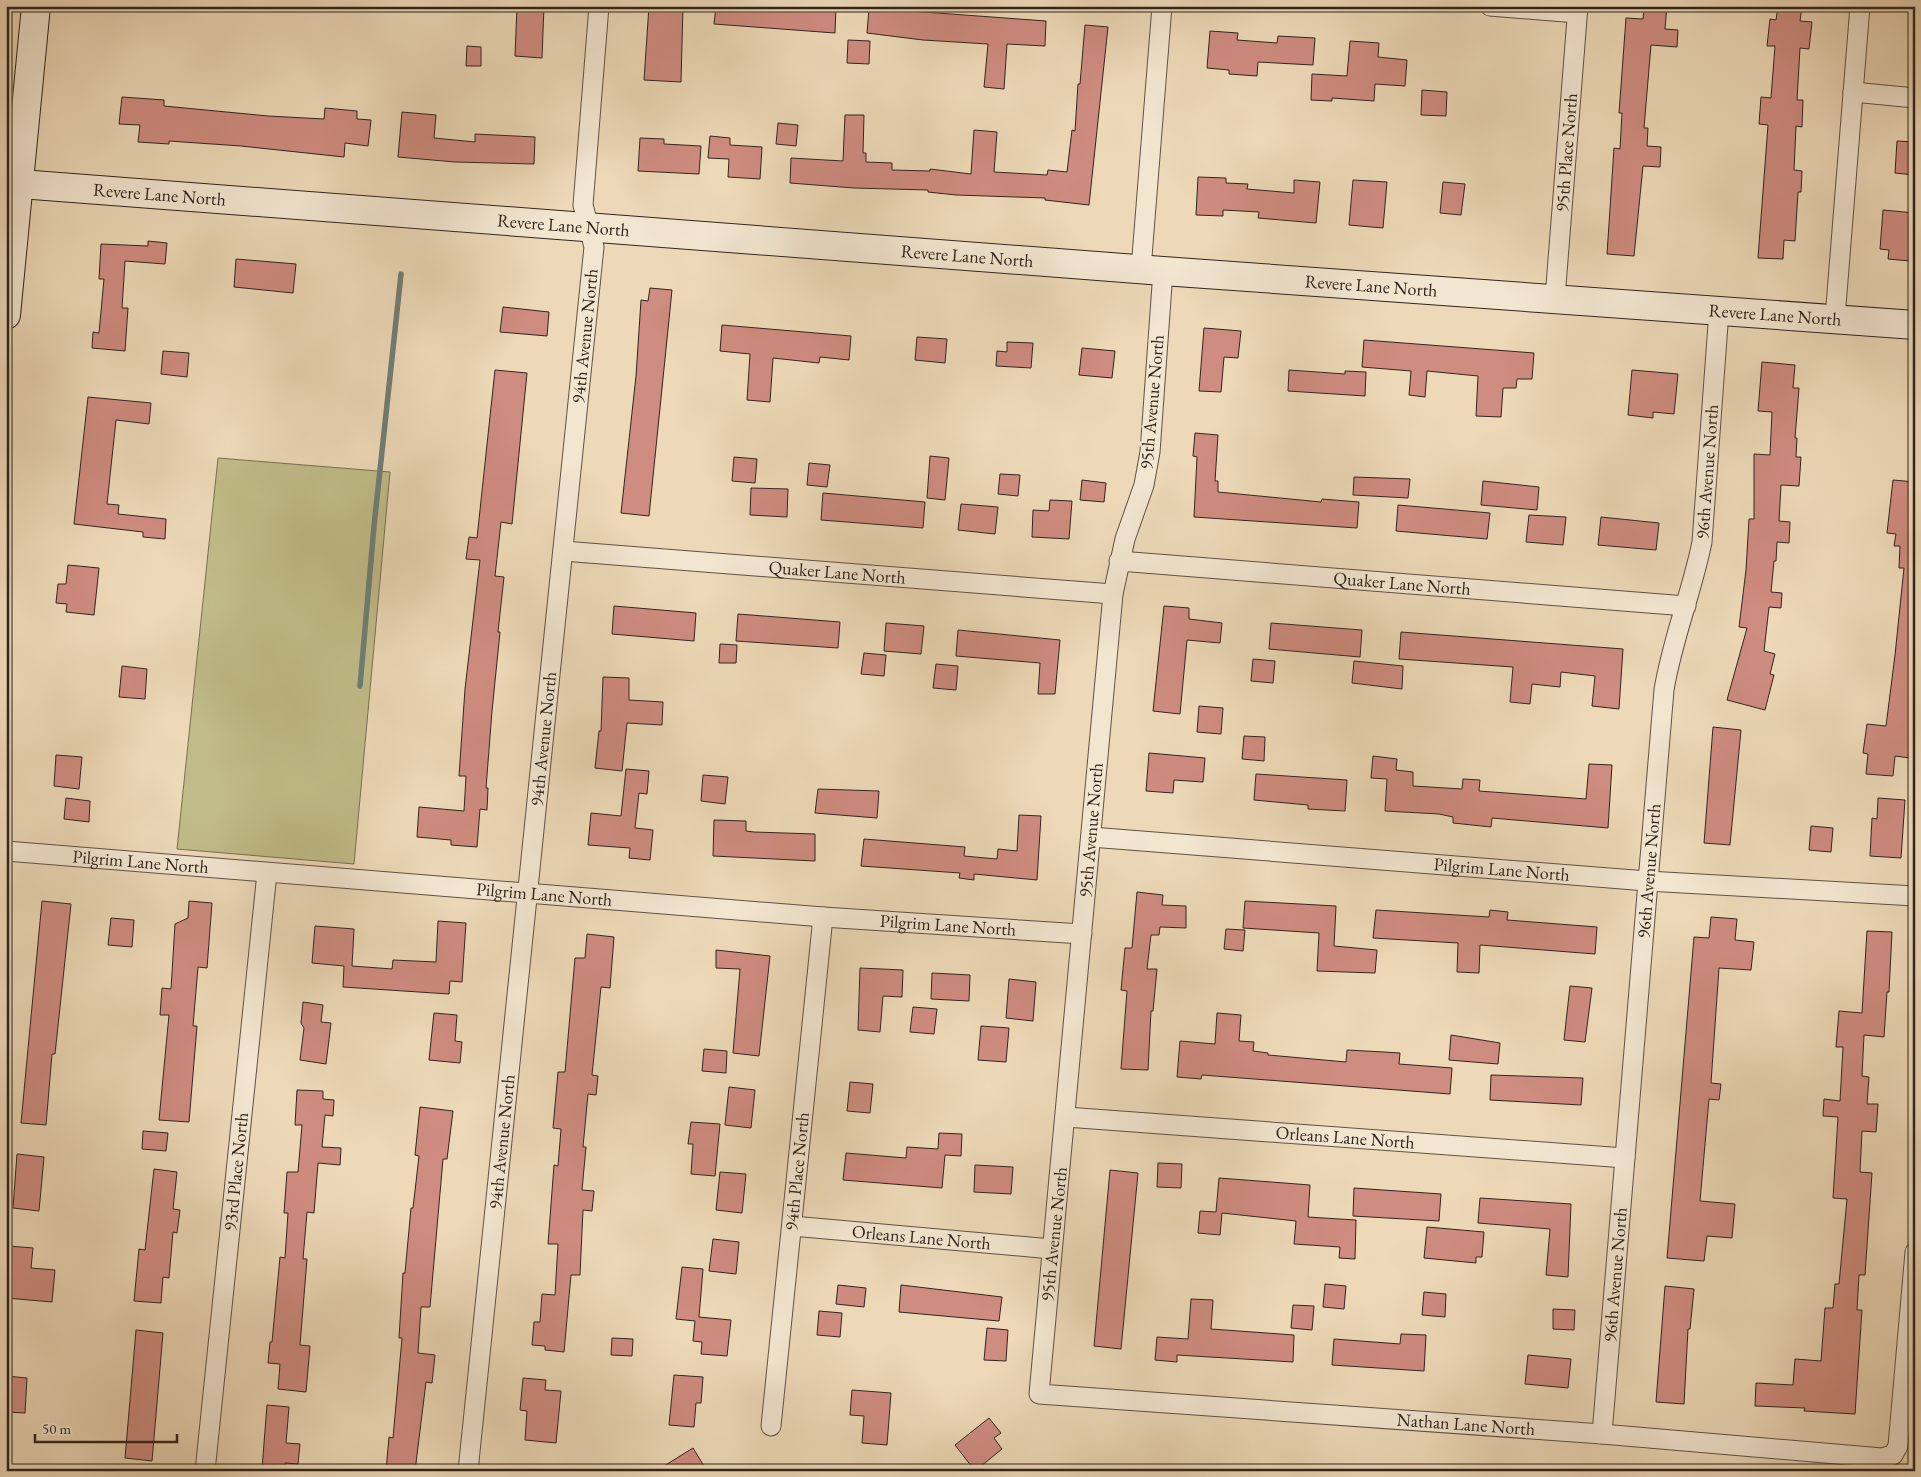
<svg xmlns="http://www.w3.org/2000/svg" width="1921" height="1477" font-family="'EB Garamond',serif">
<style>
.green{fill:#c0bc89;stroke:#787053}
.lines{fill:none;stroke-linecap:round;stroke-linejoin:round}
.stream{stroke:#6f7e76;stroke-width:5.5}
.building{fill:#cf8c80;stroke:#31241d}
.street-casing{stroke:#605144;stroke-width:21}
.secondary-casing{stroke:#31241d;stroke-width:30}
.street{stroke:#f3e6d1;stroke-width:19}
.secondary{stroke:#f3e6d1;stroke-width:28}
.labels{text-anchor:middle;stroke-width:4;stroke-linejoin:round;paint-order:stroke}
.street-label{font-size:18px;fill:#31241d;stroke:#f3e6d1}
</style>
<rect width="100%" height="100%" fill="#edd9b8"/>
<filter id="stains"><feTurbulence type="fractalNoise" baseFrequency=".004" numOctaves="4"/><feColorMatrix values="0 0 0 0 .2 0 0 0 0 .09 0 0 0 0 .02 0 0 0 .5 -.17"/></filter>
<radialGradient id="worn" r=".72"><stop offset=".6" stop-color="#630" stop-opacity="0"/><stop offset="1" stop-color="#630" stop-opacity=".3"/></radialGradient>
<polygon class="green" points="218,458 390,472 354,864 177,849"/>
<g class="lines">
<polyline class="stream" points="360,686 374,526 401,274"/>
</g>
<g class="building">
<polygon points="517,6 544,6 542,58 515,56"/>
<polygon points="649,6 683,6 681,82 644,80"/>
<polygon points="716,6 836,6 835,33 714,24"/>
<polygon points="1644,6 1667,6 1665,29 1678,30 1677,47 1651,45 1644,128 1648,128 1647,146 1661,147 1660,167 1643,166 1634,256 1607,254 1614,148 1620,149 1622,113 1619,113 1626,18 1643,19"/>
<polygon points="1778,6 1802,6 1800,21 1812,22 1809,49 1800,48 1797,100 1803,100 1802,127 1796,126 1794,170 1802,171 1801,192 1798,192 1795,241 1784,240 1783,259 1758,258 1768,125 1759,124 1761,97 1771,98 1775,46 1767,46 1770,19 1776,20"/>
<polygon points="869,8 1046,21 1045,46 1007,44 1004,89 984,87 988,44 923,40 867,33"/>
<polygon points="1085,25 1108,27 1089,205 1045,200 1045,198 956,195 928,192 928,190 854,188 790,183 791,158 843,161 845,115 864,115 863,153 866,153 866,162 892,163 892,170 930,171 930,169 971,174 974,130 997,132 994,172 1047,175 1048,170 1067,172 1072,130 1075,131 1078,84 1080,84"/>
<polygon points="1210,31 1238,33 1237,40 1277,43 1278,36 1315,38 1313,65 1258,62 1257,76 1229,74 1229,70 1207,68"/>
<polygon points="848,40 870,41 869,64 847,63"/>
<polygon points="1350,41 1379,43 1378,57 1407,60 1405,86 1375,84 1374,101 1332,98 1332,101 1311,100 1312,74 1347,76"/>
<polygon points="467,46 481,47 481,66 466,66"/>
<polygon points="1422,90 1447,92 1446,116 1421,115"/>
<polygon points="122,97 164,100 164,106 268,116 324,119 325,108 357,111 357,119 371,120 368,146 345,143 344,157 241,146 169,141 169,144 138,142 140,125 119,124"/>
<polygon points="402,112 436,115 434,138 475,142 475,134 535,137 534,164 455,162 398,157"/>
<polygon points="778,123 798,125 796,146 776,144"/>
<polygon points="710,136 730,138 730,145 762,147 760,179 728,177 729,159 708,158"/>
<polygon points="640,138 664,139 664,144 701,146 699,174 638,171"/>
<polygon points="1897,141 1915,142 1915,175 1895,173"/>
<polygon points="1198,177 1226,178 1226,183 1248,184 1247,189 1294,193 1294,180 1320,182 1316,223 1258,218 1259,212 1223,210 1223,216 1196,215"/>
<polygon points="1353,180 1387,182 1383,228 1349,225"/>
<polygon points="1443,182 1465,184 1461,215 1440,213"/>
<polygon points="1883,210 1915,213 1910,261 1888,259 1889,250 1880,249"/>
<polygon points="148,241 167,243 165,264 125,261 122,308 128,308 125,351 92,348 93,332 99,333 104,279 99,279 101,244 148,246"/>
<polygon points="236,259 296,264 293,293 234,287"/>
<polygon points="650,288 672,290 649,516 621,513 636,376 641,300 648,301"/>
<polygon points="503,307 549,312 547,336 500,332"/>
<polygon points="722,325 851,336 849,360 820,357 819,363 773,358 770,402 747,400 750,354 720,351"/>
<polygon points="1204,328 1241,331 1238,358 1224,357 1221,392 1199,391"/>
<polygon points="917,337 947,339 945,363 915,360"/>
<polygon points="1364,340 1534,353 1532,379 1517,379 1516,388 1503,388 1501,417 1476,416 1478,376 1427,371 1425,397 1409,395 1411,371 1362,367"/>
<polygon points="1007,342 1033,343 1031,368 996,366 997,351 1007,352"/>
<polygon points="1082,348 1115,351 1112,378 1079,375"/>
<polygon points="163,351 189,353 187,377 161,374"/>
<polygon points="1762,362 1795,365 1793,388 1799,388 1795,438 1797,438 1796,457 1801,457 1799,486 1781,485 1779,521 1790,522 1789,543 1777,542 1776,561 1774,561 1771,592 1782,593 1781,608 1769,607 1764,651 1775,654 1770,674 1774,675 1765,710 1727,700 1747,628 1739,627 1746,570 1749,519 1754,519 1754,454 1770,455 1772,412 1758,411"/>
<polygon points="495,370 527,373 512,524 501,522 495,576 504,577 498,632 500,632 492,711 486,788 488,788 487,810 480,809 477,847 451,845 451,840 417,837 419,807 464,811 466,776 459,776 465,689 480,560 466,559 469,537 477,538"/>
<polygon points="1289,370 1345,374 1345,371 1366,372 1365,396 1288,391"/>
<polygon points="1632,370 1678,374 1674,414 1653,412 1653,418 1628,415"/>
<polygon points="88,397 151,403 149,424 116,420 107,504 119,505 118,514 166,519 165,539 143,537 143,532 74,524"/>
<polygon points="1195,433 1218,435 1215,481 1218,481 1218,492 1321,502 1322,499 1359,502 1357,528 1194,517 1197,457 1193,456"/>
<polygon points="930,456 949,458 945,500 927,498"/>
<polygon points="734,457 757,459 755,483 732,481"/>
<polygon points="809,463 830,465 827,487 807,485"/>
<polygon points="1000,474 1020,475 1018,496 998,494"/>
<polygon points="1354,477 1410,479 1408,498 1353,495"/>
<polygon points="1082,480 1106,483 1104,502 1080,500"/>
<polygon points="1893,480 1915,482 1915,716 1910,758 1895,756 1893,776 1866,774 1868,754 1863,753 1867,724 1886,726 1895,655 1904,568 1899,568 1900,546 1894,546 1896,534 1887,533"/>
<polygon points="1483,481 1539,487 1537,510 1481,505"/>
<polygon points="751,488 788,489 787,517 750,515"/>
<polygon points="823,493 925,502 923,528 821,520"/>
<polygon points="1050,500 1072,501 1069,539 1032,537 1033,510 1049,511"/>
<polygon points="961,504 998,507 995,534 958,530"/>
<polygon points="1398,505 1490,513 1487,539 1396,531"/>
<polygon points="1529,515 1566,517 1563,545 1526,542"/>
<polygon points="1601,517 1659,523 1656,550 1598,545"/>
<polygon points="68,565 99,568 94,615 66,612 67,604 56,603 58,584 66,584"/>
<polygon points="614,606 696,613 694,641 612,634"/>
<polygon points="1164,606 1189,608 1189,619 1222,623 1220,643 1187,640 1180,714 1153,711"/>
<polygon points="738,614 840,622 838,648 736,641"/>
<polygon points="886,623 924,626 921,654 884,651"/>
<polygon points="1271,623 1362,630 1360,657 1269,649"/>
<polygon points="958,630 1060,640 1055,694 1038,694 1040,663 956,656"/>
<polygon points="1401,632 1623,649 1619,709 1592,706 1595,676 1561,672 1560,687 1532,684 1530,704 1510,702 1513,667 1399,659"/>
<polygon points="720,644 737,645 736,663 719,663"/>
<polygon points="864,653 886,655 884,676 861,674"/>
<polygon points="1253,659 1275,661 1273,683 1251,681"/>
<polygon points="1354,661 1403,666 1402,689 1352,683"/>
<polygon points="936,664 958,666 956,690 933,688"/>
<polygon points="122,666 147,669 145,699 119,697"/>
<polygon points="603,677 629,678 629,700 663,702 662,725 627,723 622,771 595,768 599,731 601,731"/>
<polygon points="1199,706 1223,708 1221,734 1197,732"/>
<polygon points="1713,727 1741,730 1730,845 1704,843"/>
<polygon points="1244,736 1265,737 1264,761 1242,759"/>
<polygon points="1149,753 1205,758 1203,782 1174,780 1173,793 1146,791"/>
<polygon points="56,755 82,757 79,789 54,786"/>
<polygon points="1373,756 1397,759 1396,770 1413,772 1413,786 1462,789 1463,779 1480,780 1479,791 1586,799 1589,764 1612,765 1608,828 1492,818 1491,827 1453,823 1453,817 1439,814 1385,811 1387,779 1371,778"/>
<polygon points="626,769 649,771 647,794 639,793 635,828 653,830 650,860 629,858 630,848 588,845 591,813 621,816"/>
<polygon points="1256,774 1347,780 1345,811 1308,809 1308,805 1254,800"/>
<polygon points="703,775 728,777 725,804 701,801"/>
<polygon points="818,789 879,791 877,818 815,813"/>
<polygon points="66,798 90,801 89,822 64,819"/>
<polygon points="1878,798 1905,800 1901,858 1870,856 1872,818 1877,819"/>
<polygon points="1019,815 1041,816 1037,880 974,874 974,880 959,878 960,873 861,866 864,839 965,847 964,856 997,859 998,849 1017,851"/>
<polygon points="714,820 746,821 746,831 754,832 815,834 815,861 713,856"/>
<polygon points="1811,826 1833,828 1831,852 1809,850"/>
<polygon points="1137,892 1163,895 1162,905 1186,906 1186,928 1160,927 1159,935 1151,935 1147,969 1157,969 1153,1011 1151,1011 1148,1070 1121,1069 1127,991 1121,990 1125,948 1132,948"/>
<polygon points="42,901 71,904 55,1054 52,1054 46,1125 21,1123"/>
<polygon points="189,901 212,903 207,968 198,967 193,1026 197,1026 189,1122 159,1120 169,1015 160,1015 162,988 171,989 175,924 188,918"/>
<polygon points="1245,901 1336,906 1334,946 1377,950 1375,973 1317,971 1319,933 1243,928"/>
<polygon points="1376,910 1489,917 1490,910 1508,912 1507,920 1597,927 1595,954 1480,945 1479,973 1457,972 1458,943 1373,938"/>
<polygon points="1711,917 1737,919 1735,940 1754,942 1751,970 1719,968 1711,1083 1721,1084 1719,1100 1709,1099 1700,1201 1735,1204 1732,1238 1707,1236 1704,1261 1667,1258 1694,937 1709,938"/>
<polygon points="111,918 134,920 132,947 108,945"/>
<polygon points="438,921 466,923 462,982 450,981 449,994 343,987 344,966 312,963 315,926 354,929 352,966 392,969 393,960 436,962"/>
<polygon points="1226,929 1245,930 1243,951 1224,949"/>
<polygon points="1867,931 1892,932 1889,992 1887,992 1884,1037 1864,1035 1862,1076 1869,1077 1867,1104 1878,1104 1876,1132 1862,1131 1860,1172 1872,1173 1865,1275 1859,1275 1857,1310 1862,1310 1855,1414 1804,1411 1805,1408 1755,1406 1756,1383 1793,1385 1795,1359 1821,1361 1825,1308 1833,1308 1835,1284 1839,1284 1847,1199 1833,1198 1838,1117 1823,1116 1824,1099 1840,1101 1843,1047 1836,1047 1839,1011 1862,1013"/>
<polygon points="587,934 614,937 610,988 601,987 592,1075 598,1076 596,1095 588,1094 583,1147 586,1147 582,1190 594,1191 592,1211 583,1210 580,1275 571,1275 564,1352 545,1350 545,1346 532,1345 534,1322 540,1322 542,1294 555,1295 558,1244 548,1244 554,1165 558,1166 561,1129 553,1128 558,1072 565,1072 575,958 585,958"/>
<polygon points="716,950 770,956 759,1056 733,1053 740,969 716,968"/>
<polygon points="860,968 903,970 902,997 883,996 880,1032 858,1030"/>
<polygon points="932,973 970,975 969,1001 931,999"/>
<polygon points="1009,979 1036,982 1033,1021 1006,1018"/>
<polygon points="1570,986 1592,988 1585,1042 1564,1040"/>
<polygon points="303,1002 323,1005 321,1022 331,1023 326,1064 300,1060 304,1028 301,1023"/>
<polygon points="913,1007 937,1009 934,1034 910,1032"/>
<polygon points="434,1013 457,1015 455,1041 462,1042 460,1063 429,1060"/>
<polygon points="1217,1013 1241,1015 1239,1041 1254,1042 1253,1051 1268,1053 1268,1055 1346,1062 1347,1050 1384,1052 1400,1053 1399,1064 1452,1068 1450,1094 1202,1075 1201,1079 1177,1077 1180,1041 1215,1044"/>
<polygon points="981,1026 1009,1028 1006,1062 978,1060"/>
<polygon points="1451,1035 1500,1043 1498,1064 1449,1060"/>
<polygon points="704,1049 727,1051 726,1073 702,1071"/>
<polygon points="1491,1075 1583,1078 1581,1105 1490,1100"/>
<polygon points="850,1082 873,1084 870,1113 847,1111"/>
<polygon points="729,1087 755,1090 751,1128 725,1125"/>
<polygon points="297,1090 323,1091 323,1099 334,1100 333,1116 325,1115 322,1147 341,1148 340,1165 318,1163 314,1213 307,1212 303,1259 307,1259 300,1345 310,1346 306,1392 278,1389 280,1364 268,1363 270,1342 272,1342 280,1257 285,1258 288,1213 284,1213 287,1172 298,1172 302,1125 295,1125"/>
<polygon points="420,1107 453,1111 447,1159 443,1159 430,1307 421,1307 418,1353 435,1355 432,1383 426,1382 415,1471 386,1471 389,1437 393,1438 402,1338 399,1338 403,1273 405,1273 411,1208 413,1208 419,1156 415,1155"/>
<polygon points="691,1122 720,1124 715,1176 691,1174 693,1144 688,1144"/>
<polygon points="143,1131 168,1133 166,1151 142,1149"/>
<polygon points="939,1133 962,1134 961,1156 945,1155 942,1188 843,1180 846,1153 906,1158 907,1147 938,1149"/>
<polygon points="17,1154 44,1157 39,1211 13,1208"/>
<polygon points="1158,1163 1182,1164 1181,1188 1157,1187"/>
<polygon points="975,1165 1013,1167 1011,1194 974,1192"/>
<polygon points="154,1169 177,1172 173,1209 180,1210 177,1233 173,1232 169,1278 163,1277 161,1303 134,1301 139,1249 145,1250"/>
<polygon points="1110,1170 1138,1173 1121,1349 1094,1346"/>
<polygon points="720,1172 746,1174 742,1213 716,1210"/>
<polygon points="1219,1178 1310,1185 1308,1217 1356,1220 1355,1259 1339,1258 1340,1247 1294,1244 1296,1221 1222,1213 1220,1235 1198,1233 1200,1211 1216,1212"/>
<polygon points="1354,1188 1441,1194 1439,1221 1353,1216"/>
<polygon points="1480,1198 1571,1204 1568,1277 1546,1275 1550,1229 1478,1223"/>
<polygon points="1427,1227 1484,1232 1482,1257 1476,1257 1476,1263 1424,1258"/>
<polygon points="713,1239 739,1242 736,1274 709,1271"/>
<polygon points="9,1246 33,1248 31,1268 55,1270 52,1302 6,1298"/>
<polygon points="682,1267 703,1269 699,1317 731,1320 727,1356 701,1354 702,1342 693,1341 695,1321 676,1319"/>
<polygon points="1325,1284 1346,1286 1344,1309 1323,1307"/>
<polygon points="838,1285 866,1288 864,1307 836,1304"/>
<polygon points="901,1285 1002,1297 999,1321 899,1312"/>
<polygon points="1665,1286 1694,1289 1690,1329 1688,1329 1684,1404 1656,1402"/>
<polygon points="1424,1292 1446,1294 1445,1317 1422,1315"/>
<polygon points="1191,1299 1213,1300 1211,1329 1294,1335 1293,1362 1177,1355 1177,1362 1155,1360 1157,1337 1188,1339"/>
<polygon points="1293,1305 1314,1306 1312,1330 1291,1328"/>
<polygon points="1553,1309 1575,1310 1574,1330 1553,1329"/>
<polygon points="819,1311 842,1313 840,1337 817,1335"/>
<polygon points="987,1328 1008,1330 1006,1361 984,1360"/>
<polygon points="136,1330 163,1333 152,1461 125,1458"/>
<polygon points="1401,1334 1426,1335 1424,1371 1332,1365 1334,1339 1400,1344"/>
<polygon points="612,1338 633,1339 632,1356 611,1355"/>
<polygon points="1528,1355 1571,1359 1568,1388 1525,1384"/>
<polygon points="674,1375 703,1377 701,1403 696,1403 694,1427 669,1425"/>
<polygon points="6,1376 27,1378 25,1413 6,1412"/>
<polygon points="523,1378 546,1380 545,1390 561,1391 556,1443 525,1440 527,1411 520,1410"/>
<polygon points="852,1390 891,1393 887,1445 862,1443 864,1416 850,1415"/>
<polygon points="267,1405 289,1407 286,1443 300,1444 298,1464 285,1463 285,1471 262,1469"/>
<polygon points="989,1418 1001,1433 994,1438 1002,1449 975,1471 955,1445"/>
<polygon points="693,1448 707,1471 656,1471"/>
</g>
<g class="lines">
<g class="street-casing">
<g id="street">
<polyline points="1490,6 1577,13"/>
<polyline points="1853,92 1915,98"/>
<polyline points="1141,269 1162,6"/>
<path id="s1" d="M1163,271L1150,452L1144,485L1125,539L1113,594L1039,1394L1602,1434L1882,1458L1893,1455L1898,1446L1915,1252"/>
<path id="s2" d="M1555,298L1578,6"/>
<polyline points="1835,318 1860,6"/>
<path id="s3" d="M563,551L1113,594"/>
<path id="s4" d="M1119,561L1686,606"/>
<path id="s5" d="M1091,837L1647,881L1915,896"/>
<path id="s6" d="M6,851L823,917L1082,934"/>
<path id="s7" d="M1066,1117L1625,1158"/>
<path id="s8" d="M792,1226L1052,1249"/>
<path id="s9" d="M771,1426L823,917"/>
<path id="s10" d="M1602,1434L1664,690C1672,640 1692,592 1702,542L1719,311"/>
<path id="s11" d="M205,1471L267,873"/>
<path id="s12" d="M468,1471L594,247L583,205L599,6"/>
</g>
</g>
<g class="secondary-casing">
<g id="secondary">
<path id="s13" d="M20,184L1163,271L1915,325"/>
<polyline points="6,315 36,6"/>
</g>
</g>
<use href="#street" class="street"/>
<use href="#secondary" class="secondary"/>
</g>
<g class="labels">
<g class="street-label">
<text dy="6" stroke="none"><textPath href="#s2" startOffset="146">95th Place North</textPath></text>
<text dy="6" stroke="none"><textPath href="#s13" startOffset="140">Revere Lane North</textPath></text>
<text dy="6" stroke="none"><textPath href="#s13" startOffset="545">Revere Lane North</textPath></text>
<text dy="6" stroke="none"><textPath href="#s13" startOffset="950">Revere Lane North</textPath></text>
<text dy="6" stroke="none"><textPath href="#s13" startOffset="1355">Revere Lane North</textPath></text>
<text dy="6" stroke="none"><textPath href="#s13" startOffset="1760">Revere Lane North</textPath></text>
<text dy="6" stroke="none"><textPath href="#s12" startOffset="1141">94th Avenue North</textPath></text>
<text transform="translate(1152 402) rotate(-85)" y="6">95th Avenue North</text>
<text dy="6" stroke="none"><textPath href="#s10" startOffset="970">96th Avenue North</textPath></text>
<text dy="6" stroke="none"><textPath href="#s3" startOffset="275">Quaker Lane North</textPath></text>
<text dy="6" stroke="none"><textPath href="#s4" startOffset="284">Quaker Lane North</textPath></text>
<text dy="6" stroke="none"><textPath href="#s12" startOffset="736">94th Avenue North</textPath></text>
<text transform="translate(1091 830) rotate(-85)" y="6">95th Avenue North</text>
<text dy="6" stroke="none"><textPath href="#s6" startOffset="135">Pilgrim Lane North</textPath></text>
<text dy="6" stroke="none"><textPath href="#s5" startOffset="412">Pilgrim Lane North</textPath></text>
<text dy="6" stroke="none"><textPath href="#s10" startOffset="565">96th Avenue North</textPath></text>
<text dy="6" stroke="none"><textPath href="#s6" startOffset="540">Pilgrim Lane North</textPath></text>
<text dy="6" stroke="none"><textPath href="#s6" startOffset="945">Pilgrim Lane North</textPath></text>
<text dy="6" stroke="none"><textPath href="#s7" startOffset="280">Orleans Lane North</textPath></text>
<text dy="6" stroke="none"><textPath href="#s12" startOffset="331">94th Avenue North</textPath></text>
<text dy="6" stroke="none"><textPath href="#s9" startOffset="256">94th Place North</textPath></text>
<text dy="6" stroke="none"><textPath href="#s11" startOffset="301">93rd Place North</textPath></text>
<text transform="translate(1054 1234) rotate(-84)" y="6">95th Avenue North</text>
<text dy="6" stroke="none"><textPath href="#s8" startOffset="130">Orleans Lane North</textPath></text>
<text dy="6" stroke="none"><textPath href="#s10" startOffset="160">96th Avenue North</textPath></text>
<text dy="6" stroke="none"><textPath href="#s1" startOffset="1560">Nathan Lane North</textPath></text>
</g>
</g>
<rect width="1921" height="1477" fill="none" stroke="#edd9b8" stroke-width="25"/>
<rect x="8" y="8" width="1906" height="1462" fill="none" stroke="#31241d" stroke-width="2.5"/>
<rect x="12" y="12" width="1896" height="1452" fill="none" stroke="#31241d"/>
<path d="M35 1434v8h142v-8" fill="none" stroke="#31241d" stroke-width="2.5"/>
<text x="42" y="1434" font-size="15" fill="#31241d" stroke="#f3e6d1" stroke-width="4" paint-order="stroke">50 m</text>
<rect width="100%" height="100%" filter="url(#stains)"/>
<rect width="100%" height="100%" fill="url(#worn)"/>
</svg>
